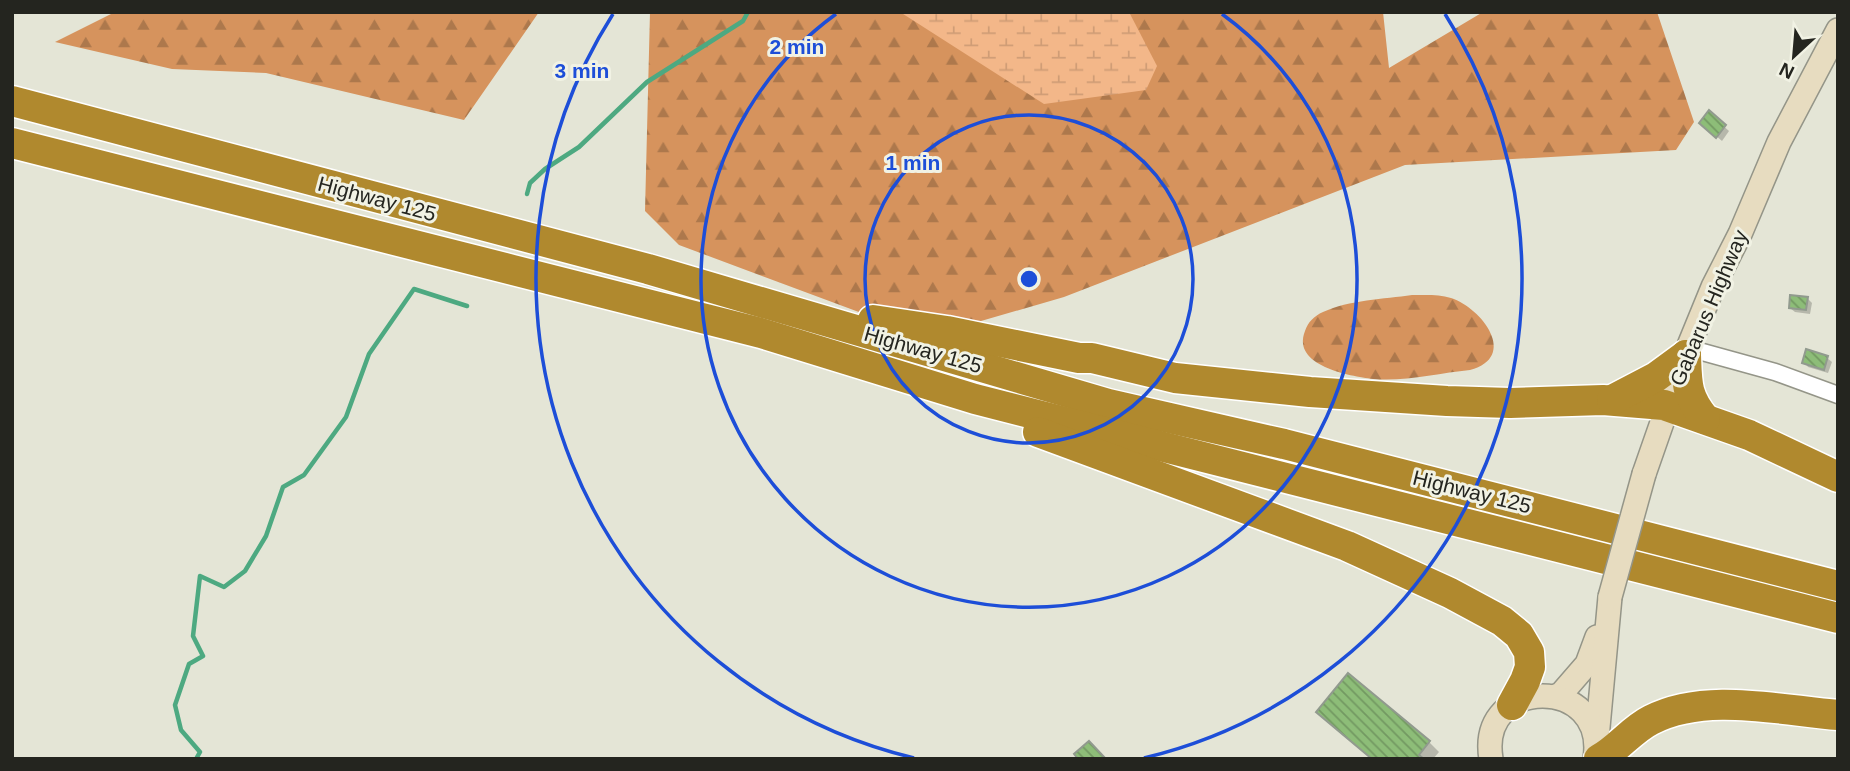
<svg xmlns="http://www.w3.org/2000/svg" width="1850" height="771" font-family="Arial,sans-serif">
<style>
.forest{fill:url(#forest-firs)}
.wetland{fill:url(#wetland-marsh)}
.shadow{fill:#0003}
.lines{fill:none;stroke-linecap:round;stroke-linejoin:round}
.stream{stroke:#4da981;stroke-width:4.5}
.building{fill:url(#building-back-hatch);stroke:#919a8e;stroke-width:2}
.minor-casing{stroke:#949588;stroke-width:19}
.secondary-casing{stroke:#949588;stroke-width:26}
.motorway-casing{stroke:#fff;stroke-width:33}
.minor{stroke:#fff;stroke-width:16}
.secondary{stroke:#e7dcc0;stroke-width:23}
.motorway{stroke:#b0892e;stroke-width:30}
.secondary-bridge-casing{stroke:#949588;stroke-width:26;stroke-linecap:butt}
.secondary-bridge{stroke:#e7dcc0;stroke-width:23}
.ring{fill:none;stroke:#1d4ed8;stroke-width:3.5}
.labels{text-anchor:middle;stroke-width:6;stroke-linejoin:round;paint-order:stroke}
.street-label{font-size:21px;fill:#24251f;stroke:#f1f2e4}
.centre{fill:#1d4ed8;stroke:#f1f2e4;stroke-width:3.5}
.ring-label{font-size:21px;text-anchor:middle;font-weight:bold;fill:#1d4ed8;stroke:#f1f2e4;stroke-width:6;stroke-linejoin:round;paint-order:stroke}
</style>
<defs>
<pattern id="forest-firs" width="22" height="20" patternUnits="userSpaceOnUse" patternTransform="scale(1.75)"><rect width="22" height="20" fill="#d6935d"/><path d="M5 1l3.5 6h-7zM16 11l3.5 6h-7z" fill="#ad784c"/></pattern>
<pattern id="wetland-marsh" width="20" height="14" patternUnits="userSpaceOnUse" patternTransform="scale(1.75)"><rect width="20" height="14" fill="#f3b789"/><path d="M1 5h8M5 5V1M11 12h8M15 12V8" fill="none" stroke="#d09d76"/></pattern>
<pattern id="building-back-hatch" width="6" height="6" patternUnits="userSpaceOnUse" patternTransform="scale(1.75)"><rect width="6" height="6" fill="#8dbd78"/><path d="M-1 5l2 2M0 0l6 6M5-1l2 2" fill="none" stroke="#739962"/></pattern>
</defs>
<rect width="100%" height="100%" fill="#e4e5d6"/>
<g class="forest">
<polygon points="115,12 539,12 464,120 266,73 172,69 55,42"/>
<polygon points="650,12 1383,12 1389,68 1483,12 1657,12 1694,122 1676,150 1405,165 1064,297 926,337 679,245 645,211"/>
<path d="M1412,295C1425,295 1439,294 1451,298C1482,308 1519,357 1470,370C1439,373 1404,382 1373,379C1350,376 1291,366 1305,331C1308,322 1314,316 1323,312C1349,300 1384,299 1412,295Z"/>
</g>
<polygon class="wetland" points="900,12 1129,12 1157,66 1146,90 1044,104"/>
<g class="shadow">
<polygon points="1709,113 1729,131 1722,141 1701,123"/>
<polygon points="1807,298 1812,303 1810,314 1795,312 1790,308"/>
<polygon points="1827,358 1832,362 1828,373 1808,367 1804,362"/>
<polygon points="1429,742 1439,752 1433,759 1373,759"/>
</g>
<g class="lines">
<g class="stream">
<polyline points="527,194 530,183 545,169 579,147 647,82 743,21 748,12"/>
<polyline points="196,759 200,752 181,730 175,705 189,664 203,656 193,636 200,576 224,587 245,571 266,536 283,487 304,475 346,417 369,354 414,289 467,306"/>
</g>
</g>
<g class="building">
<polygon points="1709,110 1726,125 1716,138 1699,123"/>
<polygon points="1790,295 1808,297 1806,310 1789,308"/>
<polygon points="1806,349 1828,356 1824,370 1802,363"/>
<polygon points="1348,673 1430,741 1419,755 1424,759 1372,759 1316,712"/>
<polygon points="1089,741 1106,759 1078,759 1074,754"/>
</g>
<g class="lines">
<g class="minor-casing">
<polyline id="minor" points="1688,348 1775,372 1838,395"/>
</g>
<g class="secondary-casing">
<g id="secondary">
<polyline points="1644,474 1688,348 1713,287 1740,234 1779,142 1838,30"/>
<polyline points="1556,696 1561,694 1587,664 1597,637"/>
<polyline points="1597,738 1610,597"/>
<path d="M1491,759C1477,675 1608,675 1595,759"/>
</g>
</g>
<g class="motorway-casing">
<g id="motorway">
<polyline points="12,101 648,269 1108,404 1284,444 1838,586"/>
<polyline points="12,143 761,333 975,399 1838,618"/>
<polyline points="873,320 947,331 1079,358 1092,358 1175,378 1310,392 1447,401 1510,403 1603,400 1664,405 1749,435 1838,477"/>
<path d="M1686,355C1687,383 1686,396 1705,419"/>
<polyline points="1612,400 1656,377 1686,355"/>
<polyline points="1038,432 1347,546 1450,593 1502,621 1519,635 1529,652 1530,667 1525,681 1512,705"/>
<path d="M1599,759C1618,749 1631,730 1651,720C1705,692 1778,710 1838,715"/>
</g>
</g>
<use href="#minor" class="minor"/>
<use href="#secondary" class="secondary"/>
<use href="#motorway" class="motorway"/>
<g class="secondary-bridge-casing">
<polyline id="secondary-bridge" points="1610,597 1644,474"/>
</g>
<use href="#secondary-bridge" class="secondary-bridge"/>
</g>
<g class="ring">
<circle cx="1029" cy="279" r="164"/>
<path d="M1222 14A328 328 0 1 1 836 14"/>
<path d="M914 758A493 493 0 0 1 613 14M1445 14A493 493 0 0 1 1144 758"/>
</g>
<g class="labels">
<g class="street-label">
<text transform="translate(377 199) rotate(15)" y="7">Highway 125</text>
<text transform="translate(1709 308) rotate(-67)" y="7">Gabarus Highway</text>
<text transform="translate(923 350) rotate(16)" y="7">Highway 125</text>
<text transform="translate(1472 492) rotate(14)" y="7">Highway 125</text>
</g>
</g>
<circle cx="1029" cy="279" r="10" class="centre"/>
<g class="ring-label">
<text x="797" y="54">2 min</text>
<text x="582" y="78">3 min</text>
<text x="913" y="170">1 min</text>
</g>
<rect width="1850" height="771" fill="none" stroke="#24251f" stroke-width="28"/>
<g transform="translate(1794 56) rotate(206)" stroke="#f1f2e4" stroke-width="5" paint-order="stroke">
<path d="M0-5L12 26L0 18L-12 26Z" fill="#24251f"/>
<text y="-10" font-size="19" font-weight="bold" text-anchor="middle" fill="#24251f">N</text>
</g>
</svg>
